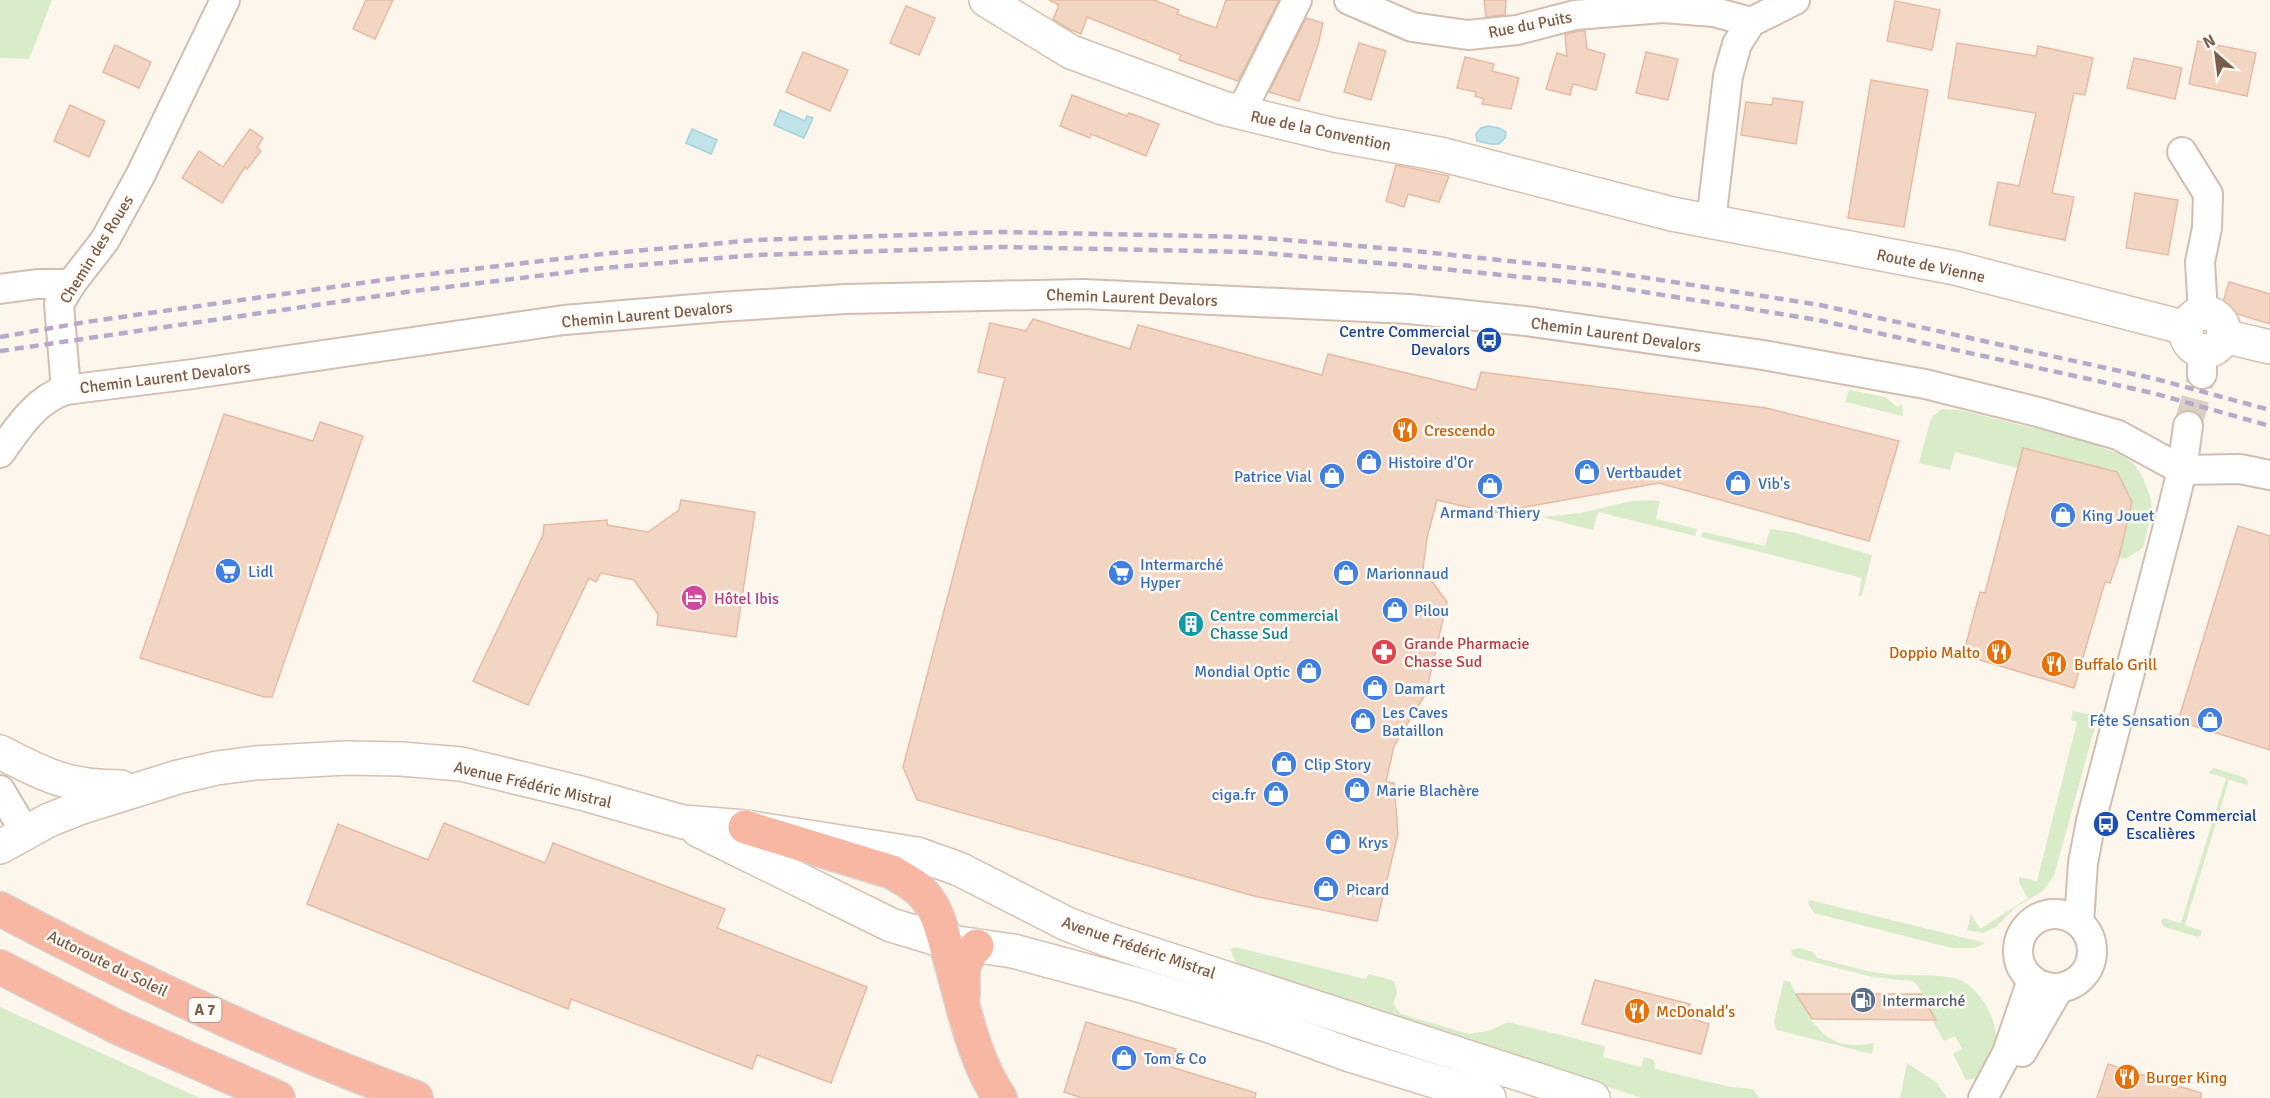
<svg xmlns="http://www.w3.org/2000/svg" width="2270" height="1098" font-family="Signika,sans-serif">
<style>
.green{fill:#d8ecc9}
.water{fill:#bfe3e8;stroke:#a5d3da;stroke-width:1.5}
.building{fill:#f3d5c3;stroke:#e6bba3;stroke-width:1.5}
.lines{fill:none;stroke-linecap:round;stroke-linejoin:round}
.street-tunnel{stroke:#dcd0c4;stroke-width:28;stroke-dasharray:28 14;stroke-linecap:butt}
.street-casing{stroke:#d1beb0;stroke-width:32}
.secondary-casing{stroke:#d6c0b0;stroke-width:36}
.highway-casing{stroke:#dad1cd;stroke-width:36}
.street{stroke:#fff;stroke-width:28}
.secondary{stroke:#fff;stroke-width:33}
.highway{stroke:#f7b7a3;stroke-width:33}
.rail{stroke:#b9a8c9;stroke-width:4.5;stroke-dasharray:9 6;stroke-linecap:butt}
.labels{text-anchor:middle;stroke-width:5;stroke-linejoin:round;paint-order:stroke}
.shield{fill:#fffaf3;stroke:#a28b7f;stroke-width:1.5}
.shield-label{font-size:15px;font-weight:bold;fill:#7a5c4d}
.street-label{font-size:16px;fill:#7a5c4d;stroke:#fffaf3}
.transit-label{font-size:16px;fill:#164399;stroke:#fffaf3;text-anchor:end}
.food-label{font-size:16px;fill:#c56008;stroke:#fffaf3;text-anchor:start}
.shop-label{font-size:16px;fill:#366cbe;stroke:#fffaf3;text-anchor:start}
.hotel-label{font-size:16px;fill:#b23c85;stroke:#fffaf3;text-anchor:start}
.culture-label{font-size:16px;fill:#0d838f;stroke:#fffaf3;text-anchor:start}
.health-label{font-size:16px;fill:#be3a42;stroke:#fffaf3;text-anchor:start}
.service-label{font-size:16px;fill:#4e5e75;stroke:#fffaf3;text-anchor:start}
</style>
<rect width="100%" height="100%" fill="#fdf6ec"/>
<g class="green">
<polygon points="0,0 52,0 29,59 0,58"/>
<polygon points="1849,390 1885,397 1897,407 1902,404 1903,416 1845,402"/>
<polygon points="1942,409 1960,410 2078,439 2122,455 2135,465 2143,478 2151,499 2152,511 2143,548 2125,559 2119,557 2132,502 2116,472 2024,448 2017,468 1955,452 1950,470 1919,463 1930,421 1933,416"/>
<polygon points="1650,500 1660,501 1656,519 1697,529 1695,536 1598,512 1593,530 1542,517 1581,513 1631,501"/>
<polygon points="1770,529 1792,532 1872,555 1862,595 1858,597 1862,578 1701,537 1703,532 1765,546"/>
<polygon points="2073,711 2098,716 2054,876 2043,891 2016,907 1996,927 1983,933 1967,930 1971,914 1980,929 2028,898 2019,883 2019,877 2037,881 2077,722 2071,720"/>
<polygon points="2214,768 2246,778 2248,782 2247,785 2229,780 2185,925 2202,931 2200,936 2198,937 2164,927 2161,922 2163,918 2181,923 2226,778 2208,773"/>
<polygon points="1810,900 1985,943 1974,948 1952,948 1814,913 1808,903"/>
<polygon points="1235,947 1365,979 1369,974 1394,981 1397,993 1393,1004 1401,1014 1469,1034 1488,1031 1508,1022 1605,1046 1603,1057 1641,1067 1644,1057 1654,1060 1655,1069 1730,1087 1753,1089 1759,1098 1642,1098 1238,968 1230,949"/>
<path d="M1798,948L1813,952L1817,958C1838,963 1859,970 1880,973C1905,977 1930,973 1954,978C1977,983 1997,1017 1996,1039C1996,1052 1988,1067 1982,1078L1966,1080L1953,1054L1962,1049L1955,1036L1944,1041L1932,1020L1935,1019L1918,986L1913,981L1873,977L1797,958L1792,955L1791,950Z"/>
<path d="M1784,980L1790,982C1810,1020 1824,1054 1874,1043L1872,1054L1777,1030L1774,1021Z"/>
<polygon points="0,1007 200,1098 0,1098"/>
<polygon points="1907,1063 1936,1082 1947,1098 1900,1098"/>
</g>
<g class="water">
<polygon points="780,110 805,121 807,116 813,118 804,138 774,125"/>
<polygon points="1488,126 1499,128 1506,132 1505,138 1499,144 1490,144 1477,141 1476,134 1481,128"/>
<polygon points="692,129 717,140 711,154 686,143"/>
</g>
<g class="building">
<polygon points="366,0 393,0 375,39 353,29"/>
<polygon points="1049,0 1154,0 1179,10 1177,14 1216,28 1226,0 1279,0 1238,81 1179,60 1181,55 1087,17 1081,34 1069,29 1053,19 1059,5"/>
<polygon points="1484,0 1506,0 1505,15 1486,17"/>
<polygon points="1895,1 1940,10 1932,50 1887,41"/>
<polygon points="906,6 935,18 919,55 890,43"/>
<polygon points="1306,18 1323,23 1318,45 1299,101 1269,92"/>
<polygon points="1578,31 1585,31 1587,49 1605,54 1596,90 1573,84 1570,95 1546,89 1557,53 1567,56 1565,35"/>
<polygon points="2198,41 2256,53 2247,96 2189,84"/>
<polygon points="1359,43 1386,51 1371,100 1344,92"/>
<polygon points="1957,43 2036,56 2038,46 2093,58 2085,95 2074,93 2052,193 2074,197 2065,240 1989,225 1998,182 2019,186 2036,113 1948,98"/>
<polygon points="115,45 151,62 139,88 103,72"/>
<polygon points="803,52 848,70 830,111 786,92"/>
<polygon points="1646,52 1678,59 1668,100 1636,93"/>
<polygon points="1465,57 1494,64 1492,71 1519,78 1511,109 1482,104 1484,99 1475,96 1476,92 1457,88"/>
<polygon points="2134,58 2182,68 2175,99 2127,88"/>
<polygon points="1871,80 1928,90 1904,227 1848,218"/>
<polygon points="1072,95 1127,116 1129,113 1159,124 1146,156 1091,134 1090,138 1060,126"/>
<polygon points="1773,98 1803,102 1796,144 1741,135 1746,102 1772,105"/>
<polygon points="70,105 105,121 89,157 54,141"/>
<polygon points="250,129 263,138 257,148 261,151 247,169 245,167 222,203 182,178 199,151 223,167"/>
<polygon points="1396,165 1449,176 1439,202 1408,194 1404,207 1386,201"/>
<polygon points="2135,193 2178,200 2168,255 2126,248"/>
<polygon points="2229,282 2270,294 2270,324 2221,309"/>
<polygon points="1033,319 1130,349 1138,325 1322,375 1328,354 1476,390 1481,372 1766,408 1899,441 1869,541 1659,483 1492,513 1437,500 1427,538 1423,569 1447,602 1426,693 1394,746 1386,782 1394,783 1398,834 1377,921 1254,896 917,800 903,767 1005,378 978,372 990,323 1026,331"/>
<polygon points="224,414 313,441 320,422 363,436 272,697 264,697 140,658"/>
<polygon points="2023,448 2117,472 2132,502 2119,557 2110,583 2105,582 2074,688 1963,655 1980,592 1985,593"/>
<polygon points="681,500 755,512 736,637 657,625 658,614 634,580 601,573 596,582 589,578 528,705 473,681 543,535 544,525 607,520 607,525 648,532 679,510"/>
<polygon points="2238,526 2270,536 2270,750 2178,721"/>
<polygon points="444,823 545,863 553,843 725,909 717,928 867,987 831,1083 757,1055 752,1069 571,999 568,1009 307,904 338,824 428,860"/>
<polygon points="1595,980 1690,1004 1686,1017 1709,1024 1701,1054 1582,1024"/>
<polygon points="1796,994 1921,994 1936,1020 1812,1019"/>
<polygon points="1086,1022 1176,1049 1171,1067 1256,1093 1255,1098 1082,1098 1064,1092"/>
<polygon points="2108,1064 2201,1093 2201,1098 2097,1098"/>
</g>
<g class="lines">
<polyline class="street-tunnel" points="2188,426 2202,374"/>
<g class="street-casing">
<g id="street">
<polyline points="1349,0 1412,27 1468,35 1517,30 1575,15 1663,8 1714,12 1751,22"/>
<polyline points="1242,113 1247,100 1297,0"/>
<polyline points="2182,152 2208,194 2207,228 2200,262 2203,313"/>
<polyline points="1711,222 1728,76 1737,44 1751,22 1795,0"/>
<polyline points="0,289 37,284 71,284"/>
<polyline points="2202,374 2202,351"/>
<polyline points="66,390 59,304 71,284 105,240 140,176 225,0"/>
<path d="M0,453C18,428 36,399 66,390L193,374L564,320L719,307L845,299L1083,294L1409,309L1526,321L1763,355L1925,384L2038,412L2118,435L2182,470L2240,469L2270,475"/>
<polyline points="0,790 25,832"/>
<circle cx="2055" cy="951" r="37"/>
<polyline points="2079,922 2083,863 2091,821 2173,507 2182,470 2188,426"/>
<polyline points="2022,1052 2059,988"/>
<polyline points="1983,1098 2007,1053 2032,980"/>
</g>
</g>
<g class="secondary-casing">
<g id="secondary">
<polyline points="986,0 1071,52 1223,108 1334,135 1440,154 1672,214 1955,268 2186,328"/>
<circle cx="2205" cy="332" r="19"/>
<polyline points="2223,336 2270,347"/>
<path d="M0,752C46,776 68,787 121,787"/>
<polyline points="698,830 891,925 944,941 1013,951 1139,985 1270,1026 1350,1055 1489,1098"/>
<polyline points="0,847 49,820 82,807 178,777 217,768 255,763 346,758 401,759 461,764 581,793 683,822 745,827 917,854 959,869 1067,924 1106,939 1593,1098"/>
</g>
</g>
<g class="highway-casing">
<g id="highway">
<path d="M745,827L892,872C905,880 920,887 928,900C939,915 943,935 948,952C962,998 972,1058 1000,1098"/>
<path d="M0,909C134,980 273,1045 416,1098"/>
<polyline points="0,967 117,1027 278,1098"/>
<path d="M963,995C963,972 960,963 977,946"/>
</g>
</g>
<use href="#street" class="street"/>
<use href="#secondary" class="secondary"/>
<use href="#highway" class="highway"/>
<g class="rail">
<polyline points="0,337 86,322 404,277 602,254 755,240 1002,232 1251,237 1405,250 1603,271 1820,305 2156,379 2270,410"/>
<polyline points="0,351 406,292 603,268 756,255 1002,247 1250,252 1403,265 1601,285 1818,320 2153,393 2270,426"/>
</g>
</g>
<defs>
<g id="bus-disc" transform="scale(1.35)"><circle r="9.5" fill="#1a4fb4" stroke="#fffaf3"/><path d="M-5-6H5V4H4V6H2V4H-2V6H-4V4H-5ZM-3.5-4V0h7V-4ZM-3.5 1.2v1.5H-2V1.2ZM2 1.2v1.5H3.5V1.2Z" fill="#fff"/></g>
<g id="restaurant-disc" transform="scale(1.35)"><circle r="9.5" fill="#e8710a" stroke="#fffaf3"/><path d="M-5-6h1v4h1v-4h1v4h1v-4h1v5L-1.5 .5V6h-2V.5L-5-1ZM5-6V6H3V1.5H1.5Q1.5-4 5-6Z" fill="#fff"/></g>
<g id="shop-disc" transform="scale(1.35)"><circle r="9.5" fill="#3f7fe0" stroke="#fffaf3"/><path d="M-5-2.5h2.3a2.7 3.5 0 0 1 5.4 0H5L5.5 6h-11ZM-1.5-2.5h3a1.5 2.3 0 0 0-3 0Z" fill="#fff"/></g>
<g id="supermarket-disc" transform="scale(1.35)"><circle r="9.5" fill="#3f7fe0" stroke="#fffaf3"/><path d="M-6-5.5h2.5l.6 2H6L4.5 2H-2.5L-4.4-4H-6ZM-1.5 3.2a1.3 1.3 0 1 0 .1 0ZM3 3.2a1.3 1.3 0 1 0 .1 0Z" fill="#fff"/></g>
<g id="hotel-disc" transform="scale(1.35)"><circle r="9.5" fill="#d1479c" stroke="#fffaf3"/><path d="M-6-4.5h1.5V1H6V5H4.5V3h-9V5H-6ZM-4 0a1.8 1.8 0 1 1 3.6 0ZM.5 0V-2.5h3Q6-2.5 6 0Z" fill="#fff"/></g>
<g id="building-disc" transform="scale(1.35)"><circle r="9.5" fill="#0f9aa8" stroke="#fffaf3"/><path d="M-4-6H4V6H1V3H-1V6H-4ZM-2.5-4.3h1.7v1.8h-1.7ZM.8-4.3h1.7v1.8H.8ZM-2.5-1h1.7V.8h-1.7ZM.8-1h1.7V.8H.8Z" fill="#fff"/></g>
<g id="pharmacy-disc" transform="scale(1.35)"><circle r="9.5" fill="#e0444e" stroke="#fffaf3"/><path d="M-2-6h4v4h4v4h-4v4h-4v-4h-4v-4h4Z" fill="#fff"/></g>
<g id="fuel-disc" transform="scale(1.35)"><circle r="9.5" fill="#5c6f8a" stroke="#fffaf3"/><path d="M-5.5-6h7V0h2V4h1.3V-2.5L3-4.5l.8-.8L6-3V5H2.5V1h-1V6h-7ZM-4.2-4.7v3.2H.2V-4.7Z" fill="#fff"/></g>
</defs>
<g fill-rule="evenodd">
<use href="#bus-disc" x="1489" y="340"/>
<use href="#restaurant-disc" x="1405" y="430"/>
<use href="#shop-disc" x="1369" y="462"/>
<use href="#shop-disc" x="1587" y="472"/>
<use href="#shop-disc" x="1332" y="476"/>
<use href="#shop-disc" x="1738" y="483"/>
<use href="#shop-disc" x="1490" y="486"/>
<use href="#shop-disc" x="2063" y="515"/>
<use href="#supermarket-disc" x="228" y="571"/>
<use href="#supermarket-disc" x="1121" y="573"/>
<use href="#shop-disc" x="1346" y="573"/>
<use href="#hotel-disc" x="694" y="598"/>
<use href="#shop-disc" x="1395" y="610"/>
<use href="#building-disc" x="1191" y="624"/>
<use href="#pharmacy-disc" x="1384" y="652"/>
<use href="#restaurant-disc" x="1999" y="652"/>
<use href="#restaurant-disc" x="2054" y="664"/>
<use href="#shop-disc" x="1309" y="671"/>
<use href="#shop-disc" x="1375" y="688"/>
<use href="#shop-disc" x="2210" y="720"/>
<use href="#shop-disc" x="1363" y="721"/>
<use href="#shop-disc" x="1284" y="764"/>
<use href="#shop-disc" x="1357" y="790"/>
<use href="#shop-disc" x="1276" y="794"/>
<use href="#bus-disc" x="2106" y="824"/>
<use href="#shop-disc" x="1338" y="842"/>
<use href="#shop-disc" x="1326" y="889"/>
<use href="#fuel-disc" x="1863" y="1000"/>
<use href="#restaurant-disc" x="1637" y="1011"/>
<use href="#shop-disc" x="1124" y="1058"/>
<use href="#restaurant-disc" x="2127" y="1077"/>
</g>
<g class="labels">
<rect class="shield" x="188.5" y="998" width="33" height="24" rx="4.5"/>
<g class="shield-label">
<text x="205" y="1015">A 7</text>
</g>
<g class="street-label">
<text transform="translate(1530 24) rotate(-11)" y="6">Rue du Puits</text>
<text transform="translate(1321 130) rotate(12)" y="6">Rue de la Convention</text>
<text transform="translate(96 249) rotate(-58)" y="6">Chemin des Roues</text>
<text transform="translate(1931 265) rotate(12)" y="6">Route de Vienne</text>
<text transform="translate(1132 297) rotate(2)" y="6">Chemin Laurent Devalors</text>
<text transform="translate(647 314) rotate(-5)" y="6">Chemin Laurent Devalors</text>
<text transform="translate(1616 334) rotate(8)" y="6">Chemin Laurent Devalors</text>
<text transform="translate(165 377) rotate(-7)" y="6">Chemin Laurent Devalors</text>
<text transform="translate(533 784) rotate(13)" y="6">Avenue Frédéric Mistral</text>
<text transform="translate(1139 947) rotate(19)" y="6">Avenue Frédéric Mistral</text>
<text transform="translate(108 963) rotate(26)" y="6">Autoroute du Soleil</text>
</g>
<g class="transit-label">
<text x="1470" y="337">Centre Commercial<tspan x="1470" dy="18">Devalors</tspan></text>
<text x="2126" y="821" text-anchor="start">Centre Commercial<tspan x="2126" dy="18">Escalières</tspan></text>
</g>
<g class="food-label">
<text x="1424" y="436">Crescendo</text>
<text x="1980" y="658" text-anchor="end">Doppio Malto</text>
<text x="2074" y="670">Buffalo Grill</text>
<text x="1656" y="1017">McDonald's</text>
<text x="2146" y="1083">Burger King</text>
</g>
<g class="shop-label">
<text x="1388" y="468">Histoire d'Or</text>
<text x="1606" y="478">Vertbaudet</text>
<text x="1312" y="482" text-anchor="end">Patrice Vial</text>
<text x="1758" y="489">Vib's</text>
<text x="1490" y="518" text-anchor="middle">Armand Thiery</text>
<text x="2082" y="521">King Jouet</text>
<text x="1140" y="570">Intermarché<tspan x="1140" dy="18">Hyper</tspan></text>
<text x="248" y="577">Lidl</text>
<text x="1366" y="579">Marionnaud</text>
<text x="1414" y="616">Pilou</text>
<text x="1290" y="677" text-anchor="end">Mondial Optic</text>
<text x="1394" y="694">Damart</text>
<text x="1382" y="718">Les Caves<tspan x="1382" dy="18">Bataillon</tspan></text>
<text x="2190" y="726" text-anchor="end">Fête Sensation</text>
<text x="1304" y="770">Clip Story</text>
<text x="1376" y="796">Marie Blachère</text>
<text x="1256" y="800" text-anchor="end">ciga.fr</text>
<text x="1358" y="848">Krys</text>
<text x="1346" y="895">Picard</text>
<text x="1144" y="1064">Tom &amp; Co</text>
</g>
<g class="hotel-label">
<text x="714" y="604">Hôtel Ibis</text>
</g>
<g class="culture-label">
<text x="1210" y="621">Centre commercial<tspan x="1210" dy="18">Chasse Sud</tspan></text>
</g>
<g class="health-label">
<text x="1404" y="649">Grande Pharmacie<tspan x="1404" dy="18">Chasse Sud</tspan></text>
</g>
<g class="service-label">
<text x="1882" y="1006">Intermarché</text>
</g>
</g>
<g transform="translate(2216 54) rotate(332)" stroke="#fffaf3" stroke-width="4.5" paint-order="stroke">
<path d="M0-4.5L10 22L0 15L-10 22Z" fill="#7a5c4d"/>
<text y="-9" font-size="16" font-weight="bold" text-anchor="middle" fill="#7a5c4d">N</text>
</g>
</svg>
